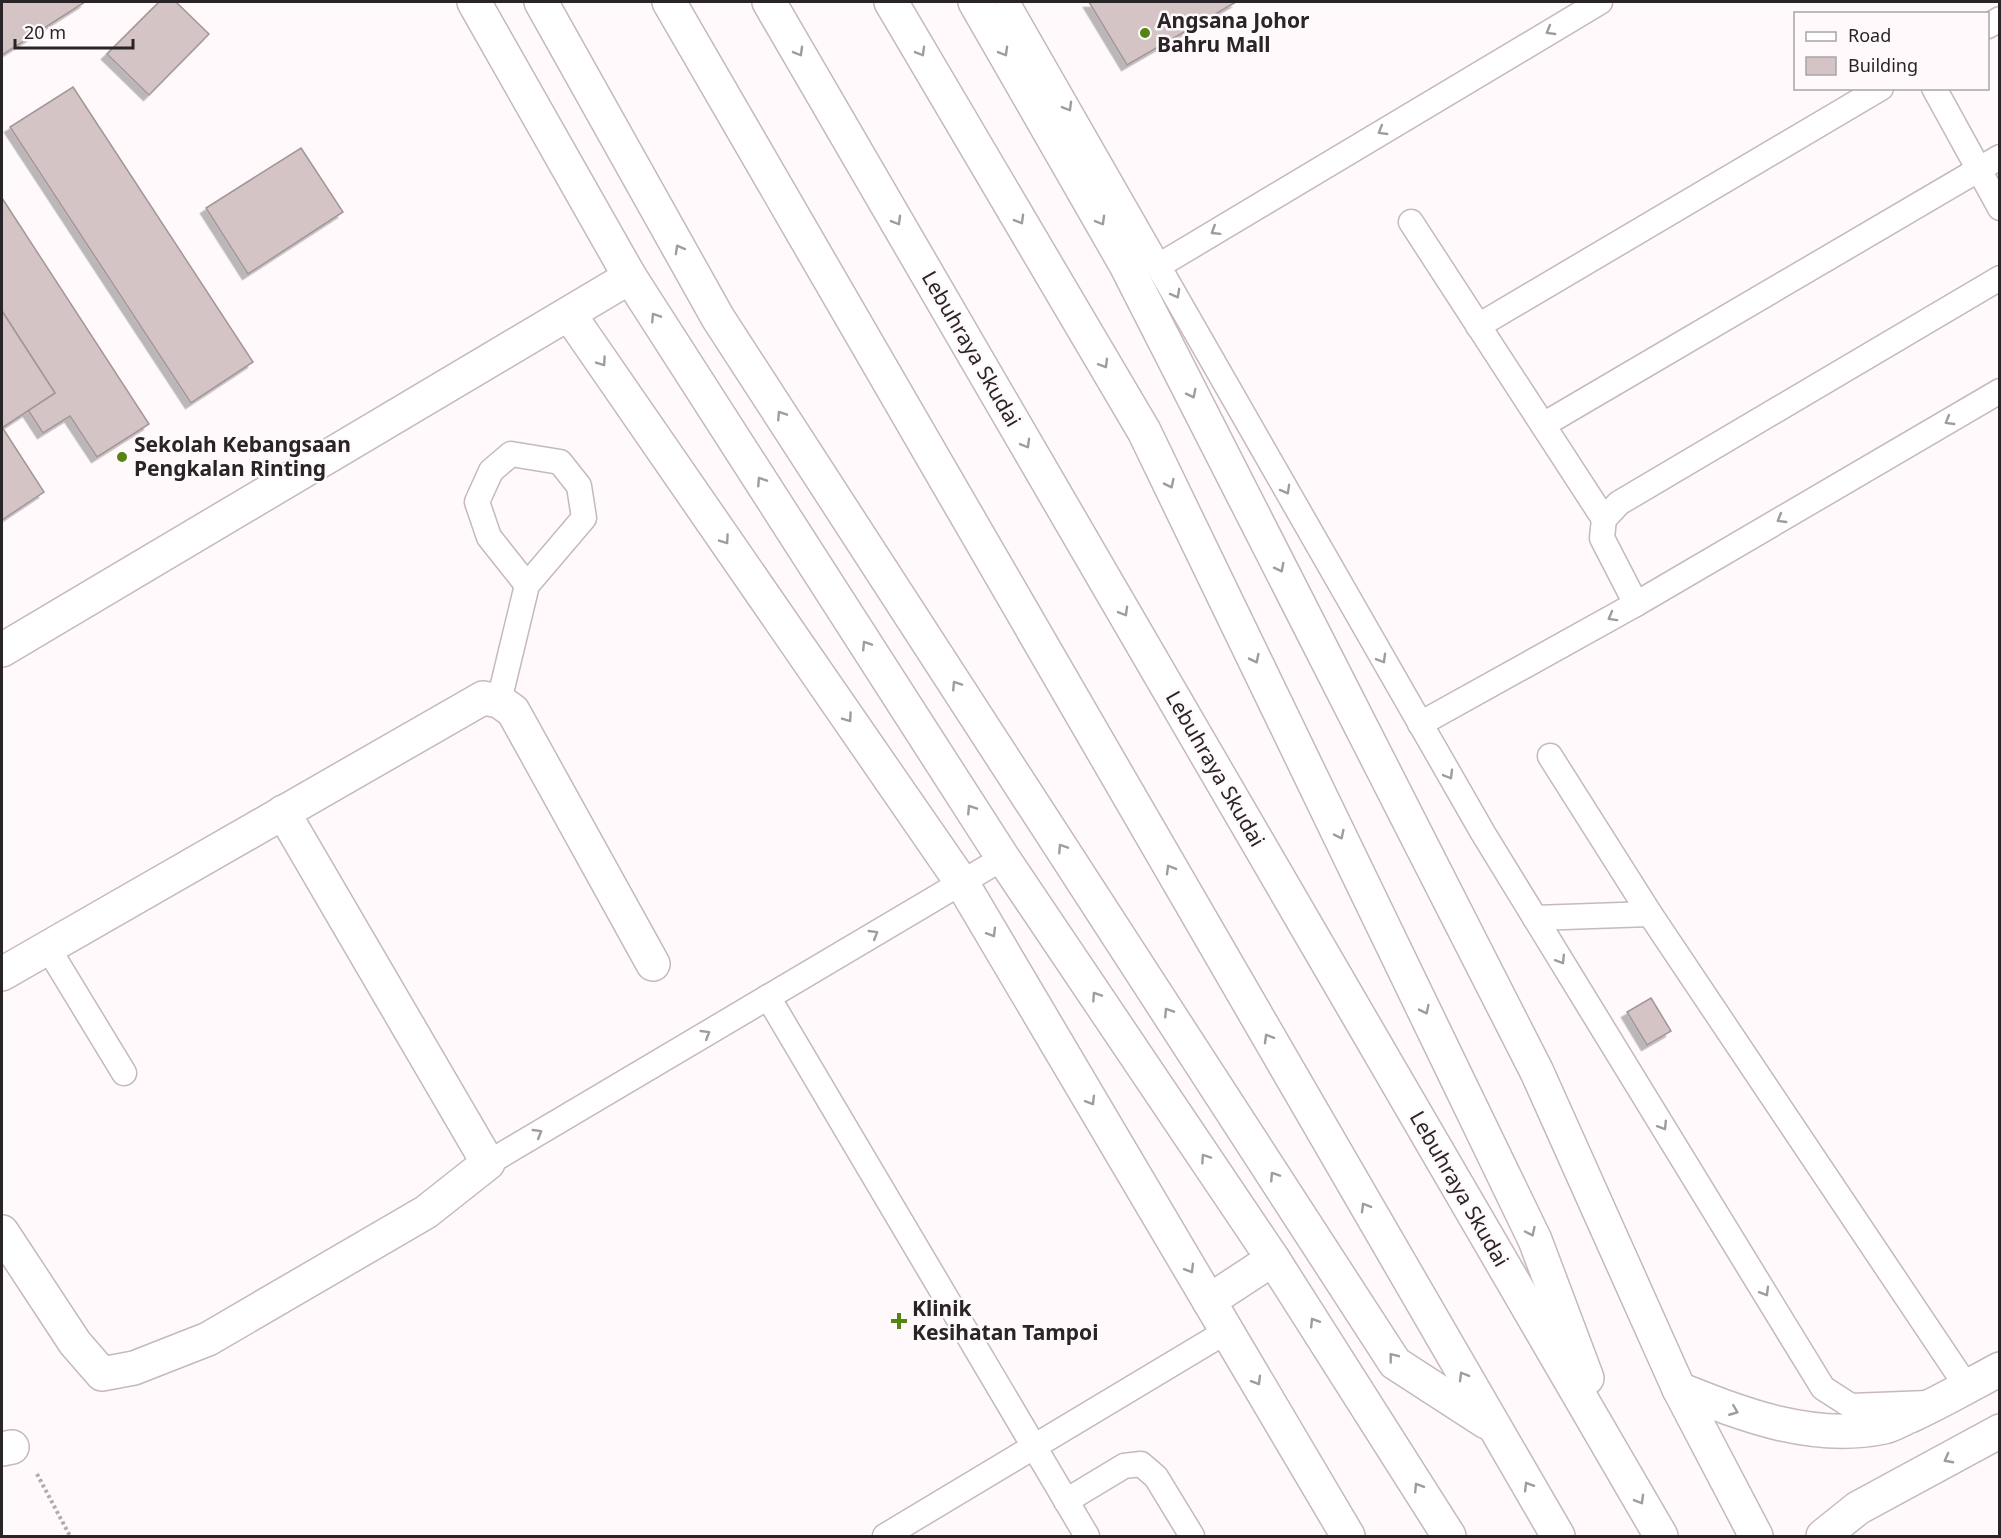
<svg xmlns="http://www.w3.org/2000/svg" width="2001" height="1538" font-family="'Noto Sans',sans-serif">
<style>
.building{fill:#d4c4c5;stroke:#a49596;stroke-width:1.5;filter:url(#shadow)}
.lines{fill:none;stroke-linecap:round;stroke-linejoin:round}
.service-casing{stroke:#c5b8bf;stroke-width:27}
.minor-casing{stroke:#c5b8bf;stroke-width:36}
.tertiary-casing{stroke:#c5b8bf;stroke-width:36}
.trunk-casing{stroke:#c5b8bf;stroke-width:36}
.path{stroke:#b1abae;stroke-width:4;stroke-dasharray:3 3;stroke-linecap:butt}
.service{stroke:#fff;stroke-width:24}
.minor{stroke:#fff;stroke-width:33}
.tertiary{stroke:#fff;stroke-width:33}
.trunk{stroke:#fff;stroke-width:33}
.oneway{stroke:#9f9c9e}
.poi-dot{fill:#558414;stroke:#fff9fc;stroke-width:2}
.labels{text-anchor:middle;stroke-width:5;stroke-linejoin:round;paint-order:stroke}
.poi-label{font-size:21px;font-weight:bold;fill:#292427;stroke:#fff9fc;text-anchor:start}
.street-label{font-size:21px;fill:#292427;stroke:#fff9fc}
</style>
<defs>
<filter id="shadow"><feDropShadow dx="-5.5" dy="5.5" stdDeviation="0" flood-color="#0004"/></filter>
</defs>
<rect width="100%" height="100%" fill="#fff9fc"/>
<g class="building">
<polygon points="2,2 85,2 2,55"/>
<polygon points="159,2 176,2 209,34 149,95 107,54"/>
<polygon points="1089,2 1236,2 1127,65"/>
<polygon points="73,87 253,362 191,403 10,127"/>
<polygon points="301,148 343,212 248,274 206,208"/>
<polygon points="2,198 149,424 97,457 70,416 43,433 28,410 55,393 2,311"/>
<polygon points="2,311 55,393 2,428"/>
<polygon points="2,427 44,492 2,520"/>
<polygon points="1651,998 1671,1031 1647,1045 1627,1012"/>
</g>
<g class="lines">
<g class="service-casing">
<g id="service">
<polyline points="1007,2 1483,833 1823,1388 1851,1406 1928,1403"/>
<polyline points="1988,26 2000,19"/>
<polyline points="1934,88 2000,208"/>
<polyline points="1411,222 1604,519"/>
<polyline points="1160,265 1600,2"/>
<polyline points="1478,326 1881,88"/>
<polyline points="1543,425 2000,157"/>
<polyline points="1636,604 1602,538 1604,519 1619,503 2000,278"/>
<polyline points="499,701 527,585 584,518 579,486 560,462 511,454 491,471 477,502 489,537 527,585"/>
<polyline points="1420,724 1636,604 2000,391"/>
<polyline points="1550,756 1650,914 1967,1387"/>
<polyline points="1535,918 1650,914"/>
<polyline points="48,948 124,1073"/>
<polyline points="768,997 1087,1536"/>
<polyline points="488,1163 1003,858"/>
<polyline points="1066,1501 1124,1466 1141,1464 1156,1477 1192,1536"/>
<polyline points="885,1536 1227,1331"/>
</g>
</g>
<g class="minor-casing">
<g id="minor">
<polyline points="569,314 962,883 1348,1536"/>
<polyline points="2,650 630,277"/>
<polyline points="2,974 483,698 499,701 513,711 653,964"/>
<polyline points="2,1232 75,1343 102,1374 134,1368 208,1339 426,1212 488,1163 283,812"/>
<polyline points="1209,1301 1273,1259"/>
<polyline points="2,1449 12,1447"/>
</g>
</g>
<g class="tertiary-casing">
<g id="tertiary">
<polyline points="474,2 630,277 1003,858 1273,1259 1449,1536"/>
<polyline points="975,2 1126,265 1537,1072 1679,1389 1756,1536"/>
<path d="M1679,1389C1744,1415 1813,1442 1884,1427C1893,1425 1902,1419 1910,1416C1941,1402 1970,1385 2000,1369"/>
<polyline points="1823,1536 1858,1508 2000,1431"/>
</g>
</g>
<g class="trunk-casing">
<g id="trunk">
<polyline points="541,2 718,318 1395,1363 1486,1422"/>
<polyline points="669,2 1558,1536"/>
<polyline points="769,2 1661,1536"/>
<polyline points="891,2 1144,431 1535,1240 1587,1378"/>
</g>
</g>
<polyline class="path" points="37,1474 70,1536"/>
<use href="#service" class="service"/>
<use href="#minor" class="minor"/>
<use href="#tertiary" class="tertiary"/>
<use href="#trunk" class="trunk"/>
</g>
<defs><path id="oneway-chevron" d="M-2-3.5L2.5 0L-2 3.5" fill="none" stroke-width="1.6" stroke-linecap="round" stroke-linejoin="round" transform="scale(1.5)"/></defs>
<g class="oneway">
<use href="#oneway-chevron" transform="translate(1550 31) rotate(150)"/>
<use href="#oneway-chevron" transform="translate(799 52) rotate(60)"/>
<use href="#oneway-chevron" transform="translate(921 52) rotate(60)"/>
<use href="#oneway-chevron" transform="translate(1004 52) rotate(60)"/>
<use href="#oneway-chevron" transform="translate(1068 107) rotate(60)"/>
<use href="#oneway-chevron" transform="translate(1382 131) rotate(149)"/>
<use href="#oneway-chevron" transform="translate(1020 220) rotate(60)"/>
<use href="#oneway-chevron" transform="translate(897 221) rotate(60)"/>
<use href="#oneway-chevron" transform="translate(1101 221) rotate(60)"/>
<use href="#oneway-chevron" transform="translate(1215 231) rotate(148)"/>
<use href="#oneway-chevron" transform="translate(679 249) rotate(-119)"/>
<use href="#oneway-chevron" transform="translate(1176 294) rotate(61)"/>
<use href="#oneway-chevron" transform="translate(655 317) rotate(-123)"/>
<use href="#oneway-chevron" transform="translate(602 362) rotate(55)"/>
<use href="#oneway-chevron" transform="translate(1104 364) rotate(59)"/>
<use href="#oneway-chevron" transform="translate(1192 394) rotate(63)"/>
<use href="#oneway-chevron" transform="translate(781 415) rotate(-123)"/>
<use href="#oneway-chevron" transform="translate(1949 421) rotate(150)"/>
<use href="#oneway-chevron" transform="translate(1026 444) rotate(60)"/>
<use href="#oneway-chevron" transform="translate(761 481) rotate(-123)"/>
<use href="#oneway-chevron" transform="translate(1170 484) rotate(64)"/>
<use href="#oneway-chevron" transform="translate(1286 490) rotate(61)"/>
<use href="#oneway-chevron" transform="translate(1781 519) rotate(150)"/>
<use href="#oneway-chevron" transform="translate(725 540) rotate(55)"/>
<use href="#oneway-chevron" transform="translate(1280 568) rotate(63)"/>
<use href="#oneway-chevron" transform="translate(1124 612) rotate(60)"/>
<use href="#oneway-chevron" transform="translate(1612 617) rotate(151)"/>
<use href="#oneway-chevron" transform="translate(866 645) rotate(-123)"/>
<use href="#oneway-chevron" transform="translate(1255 659) rotate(64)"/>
<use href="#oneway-chevron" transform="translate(1382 659) rotate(60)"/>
<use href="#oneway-chevron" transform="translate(956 685) rotate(-123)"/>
<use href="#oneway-chevron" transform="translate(848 718) rotate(55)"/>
<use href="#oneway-chevron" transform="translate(1449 775) rotate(60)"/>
<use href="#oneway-chevron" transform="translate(971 809) rotate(-123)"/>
<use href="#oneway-chevron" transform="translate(1340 835) rotate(64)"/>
<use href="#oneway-chevron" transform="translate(1062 848) rotate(-123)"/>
<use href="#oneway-chevron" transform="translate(1170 869) rotate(-120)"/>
<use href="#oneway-chevron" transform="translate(992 933) rotate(59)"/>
<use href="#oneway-chevron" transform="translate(874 934) rotate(-31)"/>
<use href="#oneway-chevron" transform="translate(1561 960) rotate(58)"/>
<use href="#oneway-chevron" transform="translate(1096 996) rotate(-124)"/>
<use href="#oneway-chevron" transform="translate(1425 1010) rotate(64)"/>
<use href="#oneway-chevron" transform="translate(1168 1012) rotate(-123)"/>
<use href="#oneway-chevron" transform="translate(706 1034) rotate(-31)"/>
<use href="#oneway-chevron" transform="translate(1268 1038) rotate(-120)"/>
<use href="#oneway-chevron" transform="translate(1091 1101) rotate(59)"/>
<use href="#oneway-chevron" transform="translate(1663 1126) rotate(58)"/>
<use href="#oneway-chevron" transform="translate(538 1133) rotate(-31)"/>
<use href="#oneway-chevron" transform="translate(1205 1158) rotate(-124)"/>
<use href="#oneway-chevron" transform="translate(1274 1176) rotate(-123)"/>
<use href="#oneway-chevron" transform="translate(1365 1207) rotate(-120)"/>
<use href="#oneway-chevron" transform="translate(1531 1232) rotate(65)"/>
<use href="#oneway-chevron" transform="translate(1190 1269) rotate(59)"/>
<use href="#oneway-chevron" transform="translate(1765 1292) rotate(59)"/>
<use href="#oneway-chevron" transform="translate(1314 1322) rotate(-122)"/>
<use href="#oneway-chevron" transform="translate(1393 1357) rotate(-128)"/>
<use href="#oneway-chevron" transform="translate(1463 1376) rotate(-120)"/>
<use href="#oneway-chevron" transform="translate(1257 1381) rotate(59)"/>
<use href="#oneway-chevron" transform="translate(1734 1411) rotate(22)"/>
<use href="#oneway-chevron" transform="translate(1948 1459) rotate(152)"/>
<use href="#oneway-chevron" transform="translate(1528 1486) rotate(-121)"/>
<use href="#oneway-chevron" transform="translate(1418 1487) rotate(-122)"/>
<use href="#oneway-chevron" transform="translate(1640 1500) rotate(60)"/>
</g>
<g class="poi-dot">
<circle cx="1145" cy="33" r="6"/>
<circle cx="122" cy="457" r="6"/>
<path d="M896 1312h6v6h6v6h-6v6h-6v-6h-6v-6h6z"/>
</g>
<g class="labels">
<g class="poi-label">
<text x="1157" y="28">Angsana Johor<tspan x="1157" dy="24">Bahru Mall</tspan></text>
<text x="134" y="452">Sekolah Kebangsaan<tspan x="134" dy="24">Pengkalan Rinting</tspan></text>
<text x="912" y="1316">Klinik<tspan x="912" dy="24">Kesihatan Tampoi</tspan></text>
</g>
<g class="street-label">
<text transform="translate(971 349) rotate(60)" y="7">Lebuhraya Skudai</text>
<text transform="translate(1215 769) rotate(60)" y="7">Lebuhraya Skudai</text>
<text transform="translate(1459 1189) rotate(60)" y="7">Lebuhraya Skudai</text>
</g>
</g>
<rect width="2001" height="1538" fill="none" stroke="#292427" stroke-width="6"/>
<rect x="1794" y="12" width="195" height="78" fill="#fff9fc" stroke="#a9a4a7" stroke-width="1.5"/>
<rect x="1806" y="32" width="30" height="9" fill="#ffffff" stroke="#a9a4a7" stroke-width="1.5"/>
<text x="1848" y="42" font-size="18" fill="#292427">Road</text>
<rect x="1806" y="57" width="30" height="18" fill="#d4c4c5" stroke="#a9a4a7" stroke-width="1.5"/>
<text x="1848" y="72" font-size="18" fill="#292427">Building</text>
<path d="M15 39v9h118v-9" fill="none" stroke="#292427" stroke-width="3"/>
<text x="24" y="39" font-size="18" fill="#292427" stroke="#fff9fc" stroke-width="4.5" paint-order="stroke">20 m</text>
</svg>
